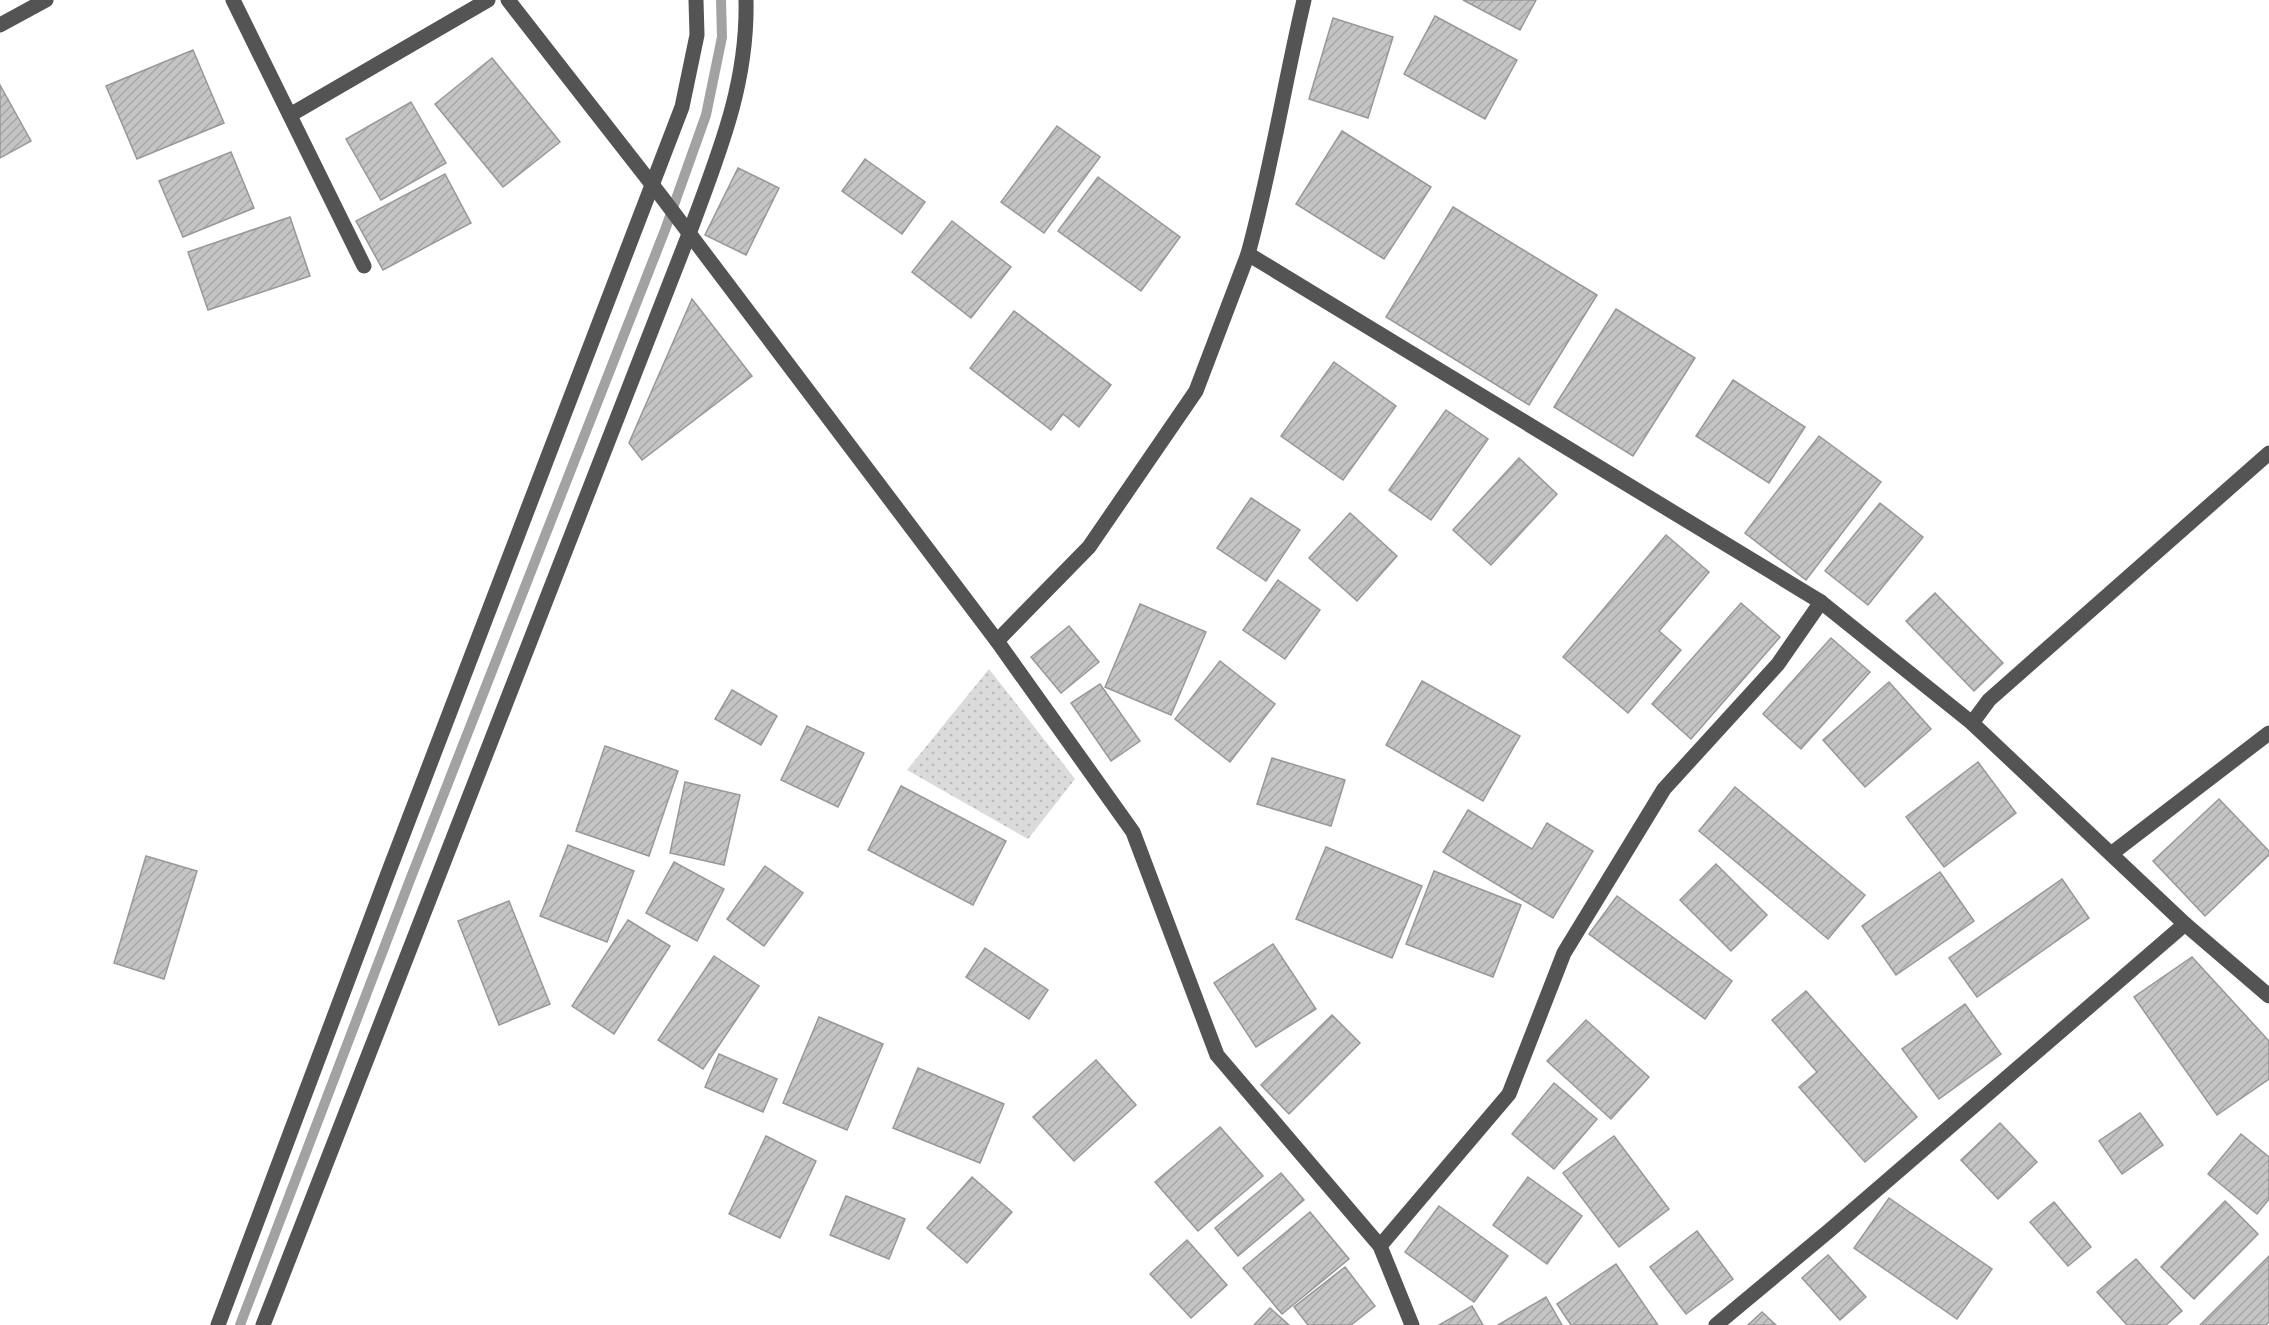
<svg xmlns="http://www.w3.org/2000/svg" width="2269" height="1325" font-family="Rubik,sans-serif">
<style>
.green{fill:url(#green-dots)}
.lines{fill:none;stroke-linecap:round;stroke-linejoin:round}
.stream{stroke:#a2a2a2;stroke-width:10}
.building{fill:url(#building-hatch);stroke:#989898;stroke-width:1.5}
.minor{stroke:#545454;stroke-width:15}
</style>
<defs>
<pattern id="green-dots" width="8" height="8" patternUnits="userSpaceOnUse" patternTransform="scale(1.5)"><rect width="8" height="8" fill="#dbdbdb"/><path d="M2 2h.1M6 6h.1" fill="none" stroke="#bababa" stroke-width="1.8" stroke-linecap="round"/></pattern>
<pattern id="building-hatch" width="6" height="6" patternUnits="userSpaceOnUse" patternTransform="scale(1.5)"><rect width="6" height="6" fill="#c4c4c4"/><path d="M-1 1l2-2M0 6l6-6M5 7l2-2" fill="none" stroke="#a7a7a7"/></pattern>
</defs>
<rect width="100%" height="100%" fill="#fff"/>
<polygon class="green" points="989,669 1075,779 1028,839 907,770"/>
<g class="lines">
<polyline class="stream" points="240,1325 408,885 665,230 706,115 722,37 721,0"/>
</g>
<g class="building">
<polygon points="1463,0 1536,0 1520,30"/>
<polygon points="1435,16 1517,60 1485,119 1404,74"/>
<polygon points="1333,18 1393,37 1368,118 1309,99"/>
<polygon points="193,50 224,123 137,159 106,86"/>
<polygon points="492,58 560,142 503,187 435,104"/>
<polygon points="0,85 31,141 0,158"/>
<polygon points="411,102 446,163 381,200 346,139"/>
<polygon points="1057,126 1100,157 1044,233 1001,202"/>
<polygon points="1342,131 1431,187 1384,259 1296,204"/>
<polygon points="231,152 254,208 183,237 159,181"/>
<polygon points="865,159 925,202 902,234 842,191"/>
<polygon points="738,168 779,188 746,255 705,235"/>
<polygon points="445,174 471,223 383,270 356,221"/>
<polygon points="1098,177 1180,237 1141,291 1058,231"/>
<polygon points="1453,207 1597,295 1529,405 1386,317"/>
<polygon points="290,217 310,276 208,310 188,252"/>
<polygon points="952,221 1011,267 971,318 912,272"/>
<polygon points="692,299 752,376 642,460 629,443"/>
<polygon points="1616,309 1695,358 1633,456 1554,407"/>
<polygon points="1014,311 1111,385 1079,427 1063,414 1051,430 970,368"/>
<polygon points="1334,362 1396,406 1343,480 1281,436"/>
<polygon points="1733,380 1805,427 1769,483 1696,436"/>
<polygon points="1446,410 1488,439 1431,520 1389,490"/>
<polygon points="1819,436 1881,482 1806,580 1745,533"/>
<polygon points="1519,458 1557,494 1491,565 1453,530"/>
<polygon points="1251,498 1300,530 1266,581 1217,548"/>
<polygon points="1880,503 1923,537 1868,605 1825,571"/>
<polygon points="1350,513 1397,556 1357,601 1309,558"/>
<polygon points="1666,535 1709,572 1659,631 1681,650 1628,713 1563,657"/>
<polygon points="1278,580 1320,610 1285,659 1243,630"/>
<polygon points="1935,593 2003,663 1974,691 1906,621"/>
<polygon points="1741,603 1780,637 1691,739 1652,704"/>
<polygon points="1140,604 1206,632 1171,715 1105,687"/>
<polygon points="1069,626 1099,662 1061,693 1031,657"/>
<polygon points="1831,638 1870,672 1801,749 1763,714"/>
<polygon points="1220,661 1275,704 1230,762 1175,719"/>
<polygon points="1422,681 1520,736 1483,801 1386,745"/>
<polygon points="1889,682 1931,729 1865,787 1823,740"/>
<polygon points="1100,684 1140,741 1111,761 1071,703"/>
<polygon points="732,690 777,716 761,745 715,719"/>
<polygon points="807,726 864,753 838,807 781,780"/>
<polygon points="605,746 678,771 649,856 576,831"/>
<polygon points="1272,758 1345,780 1331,826 1257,804"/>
<polygon points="1978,762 2016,813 1944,867 1906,817"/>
<polygon points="685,782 740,795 724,865 670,853"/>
<polygon points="901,786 1006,841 973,905 868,850"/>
<polygon points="1735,787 1865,895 1828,939 1699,831"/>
<polygon points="2219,799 2269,851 2269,855 2205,916 2153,861"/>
<polygon points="1468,810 1532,849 1547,823 1593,851 1553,918 1443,852"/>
<polygon points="568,845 634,871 607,942 540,916"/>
<polygon points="1326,847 1422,886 1392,958 1296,919"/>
<polygon points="146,856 197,871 164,979 114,963"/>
<polygon points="674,862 724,889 697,941 646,913"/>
<polygon points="1716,864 1767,915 1731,951 1680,900"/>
<polygon points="765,866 803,893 764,946 727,919"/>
<polygon points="1434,871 1521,905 1493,977 1406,944"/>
<polygon points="1940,872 1974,921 1896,975 1862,926"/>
<polygon points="2062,879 2089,918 1977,997 1949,958"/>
<polygon points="1617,896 1732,981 1705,1019 1589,934"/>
<polygon points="509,901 550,1004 499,1025 458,921"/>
<polygon points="628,920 670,946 614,1034 572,1006"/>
<polygon points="1273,944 1316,1009 1256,1047 1214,983"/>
<polygon points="985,948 1048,990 1029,1019 966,977"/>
<polygon points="714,956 759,986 703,1069 658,1040"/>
<polygon points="2192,957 2269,1041 2269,1079 2217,1115 2134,997"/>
<polygon points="1806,991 1917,1117 1865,1162 1799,1087 1817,1072 1772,1020"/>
<polygon points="1965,1004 2001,1054 1939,1099 1902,1049"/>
<polygon points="1332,1015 1360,1043 1289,1114 1261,1085"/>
<polygon points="819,1017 883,1044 847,1130 783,1103"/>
<polygon points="1586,1020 1649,1077 1611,1119 1547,1061"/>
<polygon points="719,1054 777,1079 763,1112 705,1087"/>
<polygon points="1096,1060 1136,1105 1074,1161 1033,1117"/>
<polygon points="918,1068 1004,1104 980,1163 893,1128"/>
<polygon points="1554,1083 1597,1119 1554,1169 1512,1134"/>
<polygon points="2140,1113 2163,1145 2122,1174 2099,1141"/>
<polygon points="2000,1123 2037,1162 1998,1199 1961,1160"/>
<polygon points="1220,1127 1263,1176 1198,1231 1155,1182"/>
<polygon points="2241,1134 2269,1157 2269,1199 2257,1214 2208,1174"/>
<polygon points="766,1136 816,1161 780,1238 729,1214"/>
<polygon points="1614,1136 1669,1209 1619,1247 1563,1173"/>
<polygon points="1281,1173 1304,1200 1238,1256 1215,1228"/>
<polygon points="972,1177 1012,1212 967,1263 927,1228"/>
<polygon points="1528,1177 1582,1216 1547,1264 1493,1225"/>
<polygon points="846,1196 905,1219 889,1259 830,1235"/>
<polygon points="1889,1198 1992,1269 1957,1319 1854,1248"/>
<polygon points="2225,1201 2258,1234 2194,1299 2161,1267"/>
<polygon points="2054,1202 2091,1247 2068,1266 2030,1222"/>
<polygon points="1439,1206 1508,1256 1474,1302 1405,1252"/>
<polygon points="1310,1212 1349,1259 1282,1314 1243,1268"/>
<polygon points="1697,1231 1733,1279 1686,1314 1650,1267"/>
<polygon points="1187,1240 1227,1285 1191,1318 1150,1274"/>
<polygon points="1828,1255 1866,1297 1840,1320 1802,1278"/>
<polygon points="2269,1256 2269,1322 2266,1325 2200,1325"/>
<polygon points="2136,1259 2182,1311 2166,1325 2127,1325 2097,1292"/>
<polygon points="1616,1264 1658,1325 1571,1325 1557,1304"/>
<polygon points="1345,1267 1375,1306 1351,1325 1308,1325 1294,1307"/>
<polygon points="1546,1297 1562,1325 1498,1325"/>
<polygon points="1472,1306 1483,1325 1439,1325"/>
<polygon points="1270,1308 1289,1325 1254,1325"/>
<polygon points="1762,1312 1776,1325 1748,1325"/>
</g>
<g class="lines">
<g class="minor">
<polyline points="233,0 364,266"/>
<polyline points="508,0 661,196 997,641 1133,832 1217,1055 1380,1246 1412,1325"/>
<polyline points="0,25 46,0"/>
<polyline points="290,115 488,0"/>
<path d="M1248,254C1271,170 1284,85 1304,0"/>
<polyline points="997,641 1089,547 1196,391 1248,254 1821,602 1972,723 2185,924 2269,996"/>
<polyline points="1972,723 1989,700 2269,453"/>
<polyline points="2111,854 2269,733"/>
<polyline points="1380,1246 1509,1094 1564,953 1664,789 1778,664 1821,602"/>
<polyline points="218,1325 387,876 682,107 697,35 696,0"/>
<path d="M263,1325L689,234C718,155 748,85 746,0"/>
<polyline points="1716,1325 1830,1230 2185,924"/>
</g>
</g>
</svg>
